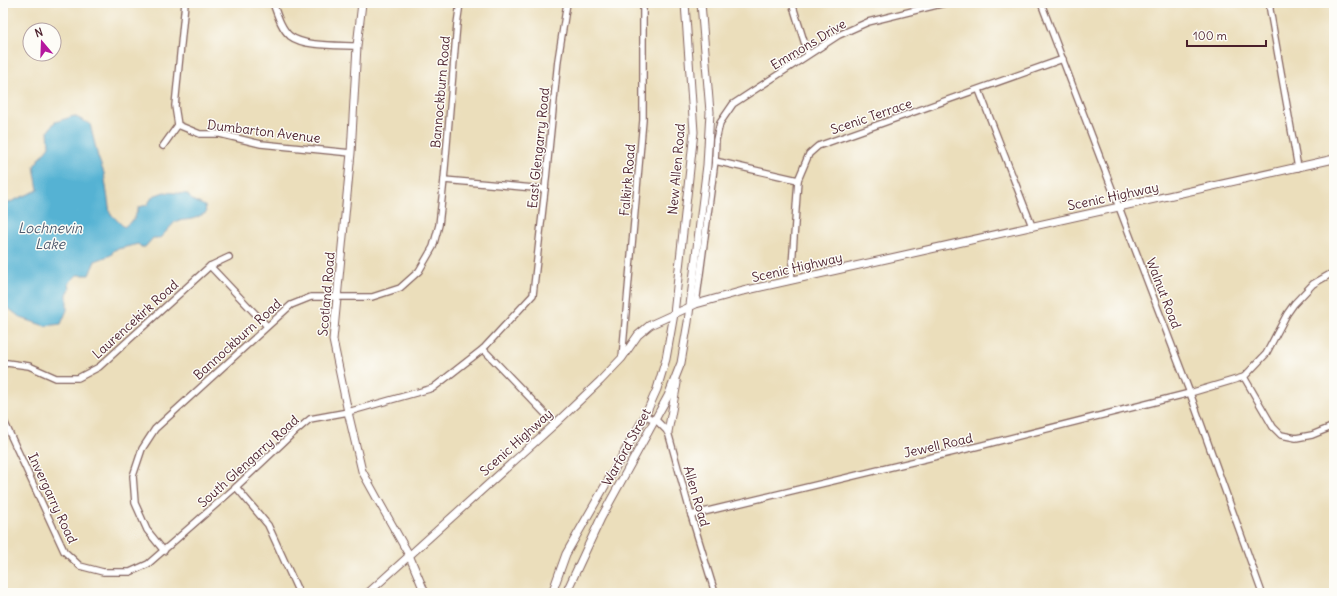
<svg xmlns="http://www.w3.org/2000/svg" width="1337" height="596" font-family="Delius,sans-serif">
<style>
.water{fill:#54b2d3;stroke:#4f687f}
.lines{fill:none;stroke-linecap:round;stroke-linejoin:round}
.minor-casing{stroke:#82625d;stroke-width:8}
.tertiary-casing{stroke:#82625d;stroke-width:9}
.secondary-casing{stroke:#82625d;stroke-width:9}
.minor{stroke:#fff;stroke-width:5.5}
.tertiary{stroke:#fff;stroke-width:7}
.secondary{stroke:#fff;stroke-width:7}
.labels{text-anchor:middle;stroke-width:3;stroke-linejoin:round;paint-order:stroke}
.street-label{font-size:13px;fill:#4a1f2b;stroke:#fdfcf7}
.water-label{font-size:14px;font-style:italic;fill:#4e5a6e;stroke:#fdfcf7}
</style>
<rect width="100%" height="100%" fill="#fdfcf7"/>
<filter id="ink" filterUnits="userSpaceOnUse"><feTurbulence type="fractalNoise" baseFrequency=".025" numOctaves="2"/><feDisplacementMap in="SourceGraphic" scale="8" xChannelSelector="R" yChannelSelector="G"/><feConvolveMatrix kernelMatrix="1 2 1 2 8 2 1 2 1" color-interpolation-filters="sRGB"/></filter>
<filter id="wash" filterUnits="userSpaceOnUse"><feTurbulence type="fractalNoise" baseFrequency=".012" numOctaves="4" result="noise"/><feDisplacementMap in="SourceGraphic" scale="16" xChannelSelector="R" yChannelSelector="G"/><feGaussianBlur stdDeviation="0.9" result="paint"/><feColorMatrix in="noise" values="0 0 0 0 0 0 0 0 0 0 0 0 0 0 0 0 0 1.4 0 .05"/><feComposite in="paint" operator="in"/></filter>
<g filter="url(#wash)">
<rect width="100%" height="100%" fill="#ebdebb"/>
<polygon class="water" points="74,116 90,124 98,157 104,173 110,213 124,227 134,219 139,207 147,205 153,196 164,192 187,194 192,200 205,206 206,213 193,219 176,221 160,238 153,238 145,247 141,247 138,244 114,250 111,255 95,261 89,275 77,275 69,283 70,289 67,294 67,310 61,324 45,326 21,318 3,304 3,205 38,190 34,166 49,146 48,131 55,122"/>
</g>
<g filter="url(#ink)">
<g class="lines">
<g class="minor-casing">
<g id="minor">
<path d="M273,3C277,14 281,28 290,36C304,47 339,45 357,46"/>
<polyline points="792,3 808,54"/>
<polyline points="1041,3 1190,393 1262,593"/>
<polyline points="1270,3 1270,10 1298,168"/>
<polyline points="979,90 1032,226"/>
<polyline points="178,125 200,134 220,134 261,144 351,153"/>
<polyline points="178,125 175,106 185,3"/>
<polyline points="163,146 178,125"/>
<polyline points="715,161 798,180"/>
<polyline points="444,180 545,189"/>
<polyline points="210,266 267,326"/>
<polyline points="791,280 798,180 809,154 818,146 1063,59"/>
<polyline points="696,304 715,161 716,140 720,123 733,104 839,35 868,22 945,3"/>
<polyline points="483,349 555,424"/>
<polyline points="622,358 643,120 643,3"/>
<polyline points="3,365 7,363 29,366 56,378 78,378 99,367 210,266 229,257"/>
<polyline points="1244,377 1273,427 1281,435 1296,438 1312,435 1334,426"/>
<polyline points="645,416 656,420 668,432 691,515 715,593"/>
<polyline points="3,419 64,551 80,566 103,572 130,572 148,564 236,487 290,436 310,419 348,412 433,388 483,349 533,295 545,189 558,60 567,3"/>
<polyline points="236,487 268,525 299,593"/>
<polyline points="691,515 983,445 1190,393 1244,377 1266,354 1287,314 1294,304 1313,284 1334,272"/>
<polyline points="164,551 147,530 135,503 133,476 142,449 155,429 291,305 311,297 372,297 400,288 419,271 433,247 439,225 444,180 457,24 460,3"/>
</g>
</g>
<g class="tertiary-casing">
<g id="tertiary">
<polyline points="362,3 357,46 351,153 333,340 348,412 362,471 378,500 409,555 425,593"/>
<polyline points="368,593 555,424 600,381 622,358 638,335 650,325 696,304 743,291 1334,159"/>
</g>
</g>
<g class="secondary-casing">
<g id="secondary">
<polyline points="668,432 677,383"/>
<polyline points="552,593 566,554 645,416 657,389 666,359 674,314 694,132 685,3"/>
<polyline points="566,593 601,518 668,396 681,363 688,322 707,165 710,112 701,3"/>
</g>
</g>
<use href="#minor" class="minor"/>
<use href="#tertiary" class="tertiary"/>
<use href="#secondary" class="secondary"/>
</g>
</g>
<g class="labels">
<g class="street-label">
<text transform="translate(808 44) rotate(-31)" y="5">Emmons Drive</text>
<text transform="translate(440 92) rotate(-85)" y="5">Bannockburn Road</text>
<text transform="translate(871 116) rotate(-19)" y="5">Scenic Terrace</text>
<text transform="translate(264 131) rotate(7)" y="5">Dumbarton Avenue</text>
<text transform="translate(538 148) rotate(-84)" y="5">East Glengarry Road</text>
<text transform="translate(676 169) rotate(-85)" y="5">New Allen Road</text>
<text transform="translate(627 180) rotate(-85)" y="5">Falkirk Road</text>
<text transform="translate(1113 196) rotate(-12)" y="5">Scenic Highway</text>
<text transform="translate(797 267) rotate(-13)" y="5">Scenic Highway</text>
<text transform="translate(1164 293) rotate(69)" y="5">Walnut Road</text>
<text transform="translate(326 294) rotate(-85)" y="5">Scotland Road</text>
<text transform="translate(135 319) rotate(-42)" y="5">Laurencekirk Road</text>
<text transform="translate(237 339) rotate(-42)" y="5">Bannockburn Road</text>
<text transform="translate(516 442) rotate(-42)" y="5">Scenic Highway</text>
<text transform="translate(938 445) rotate(-13)" y="5">Jewell Road</text>
<text transform="translate(626 447) rotate(-61)" y="5">Warford Street</text>
<text transform="translate(248 461) rotate(-42)" y="5">South Glengarry Road</text>
<text transform="translate(697 496) rotate(74)" y="5">Allen Road</text>
<text transform="translate(53 498) rotate(65)" y="5">Invergarry Road</text>
</g>
<g class="water-label">
<text x="50" y="233">Lochnevin<tspan x="50" dy="16">Lake</tspan></text>
</g>
</g>
<rect width="1337" height="596" fill="none" stroke="#fdfcf7" stroke-width="16"/>
<g transform="translate(42 42) rotate(341)"><circle r="19" fill="#fdfcf7" stroke="#b5a4a5"/>
<path d="M0-3L7 15L0 10L-7 15Z" fill="#b5179e"/>
<text y="-6" font-size="11" font-weight="bold" text-anchor="middle" fill="#4a1f2b">N</text>
</g>
<path d="M1187 40v6h79v-6" fill="none" stroke="#4a1f2b" stroke-width="2"/>
<text x="1193" y="40" font-size="12" fill="#4a1f2b" stroke="#fdfcf7" stroke-width="3" paint-order="stroke">100 m</text>
</svg>
